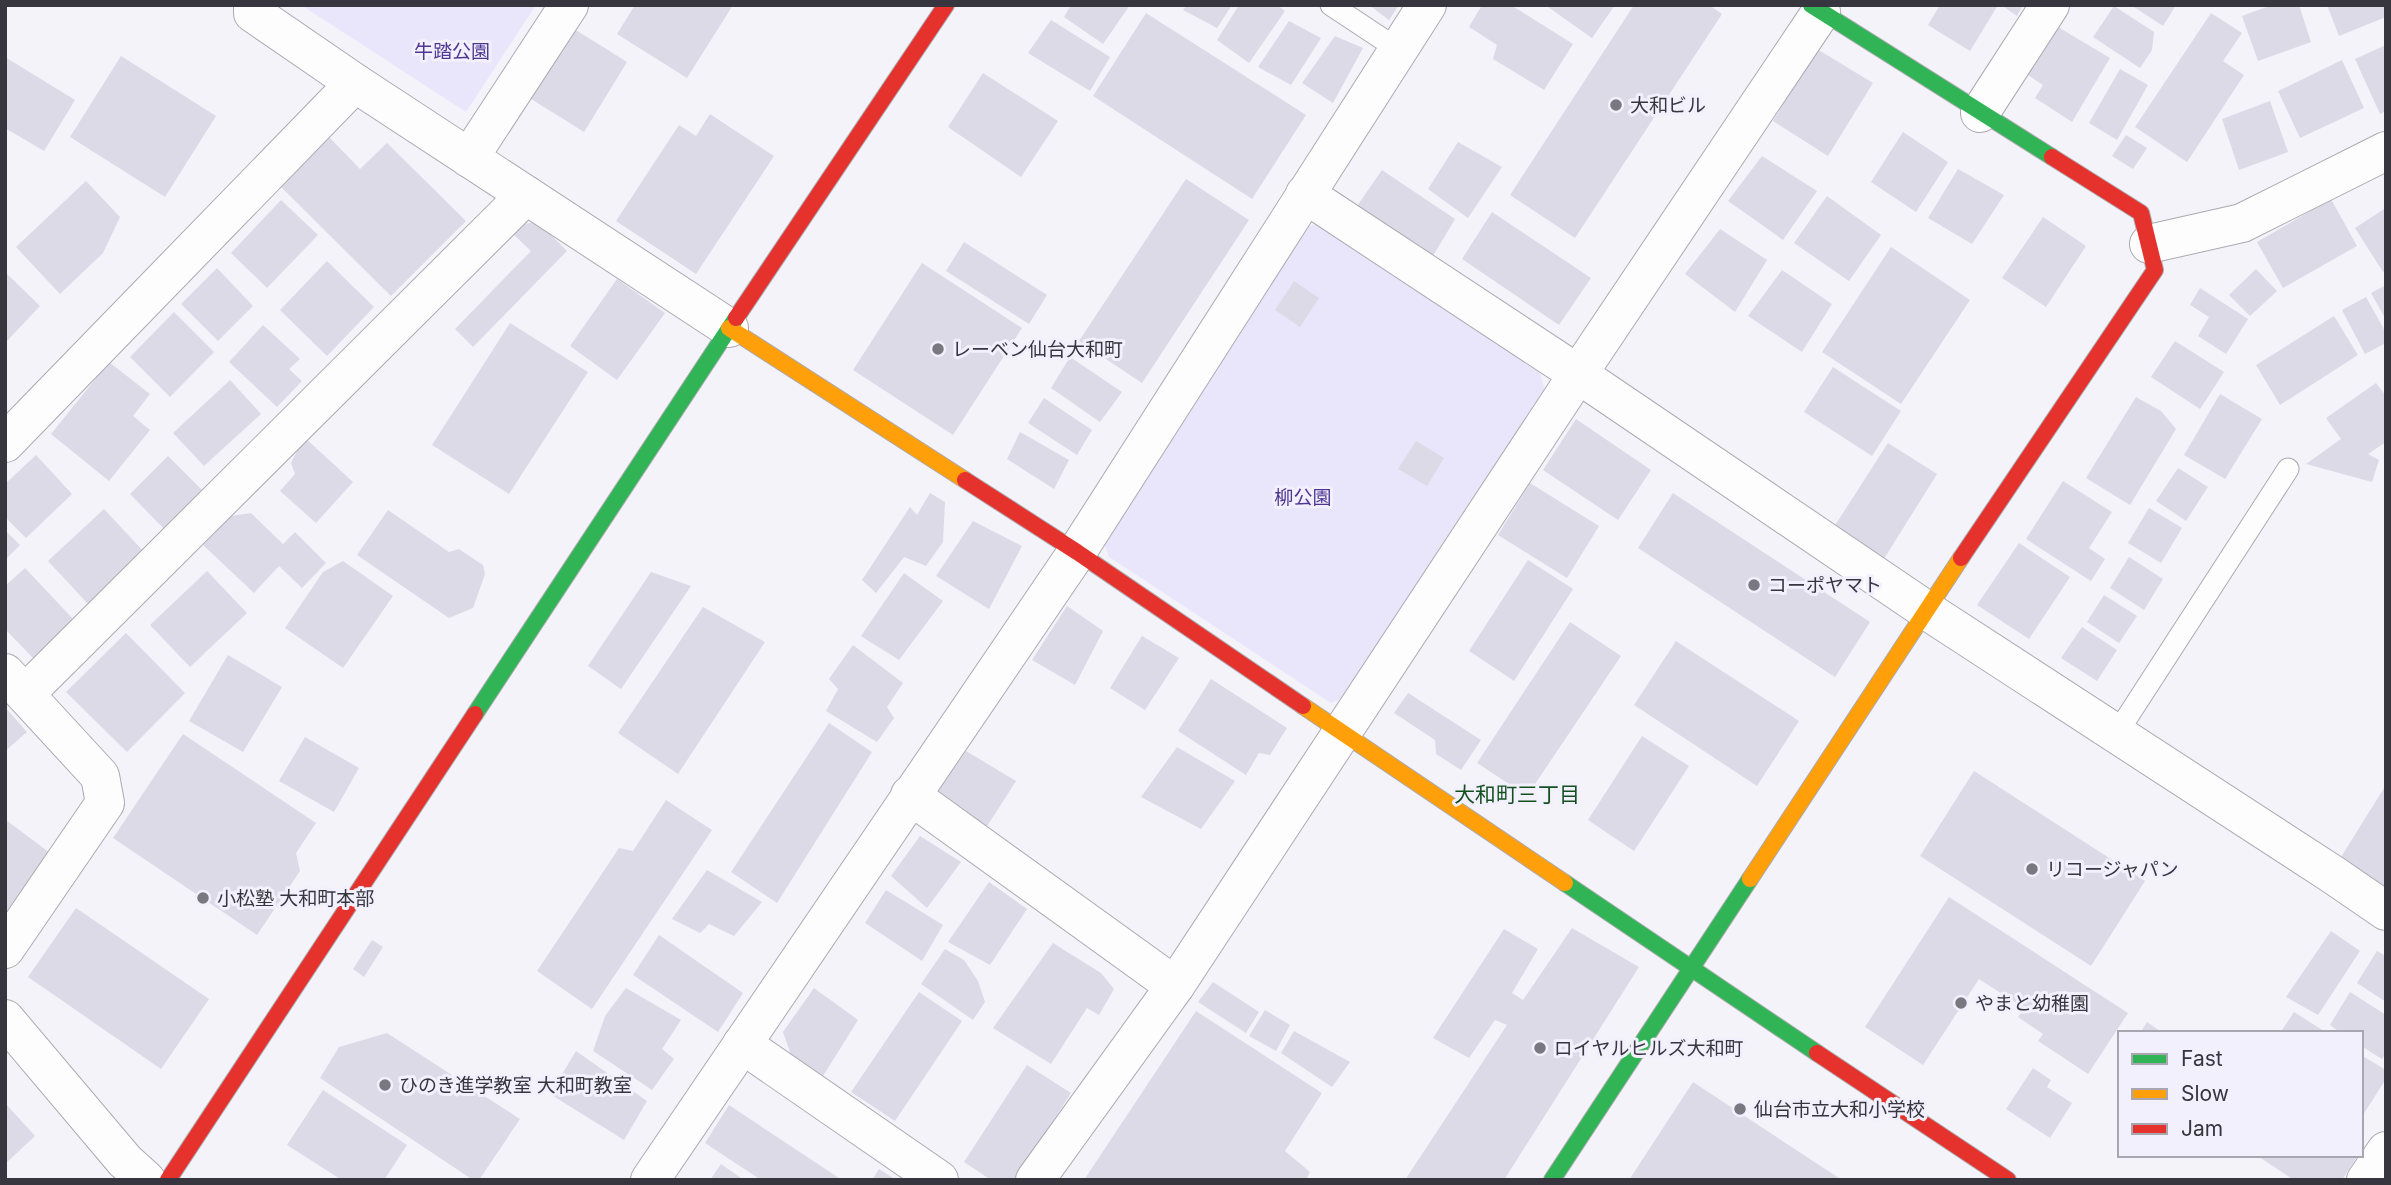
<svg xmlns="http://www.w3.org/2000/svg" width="2391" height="1185" font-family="Inter,'Noto Sans JP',sans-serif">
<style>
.green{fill:#e9e6fb}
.building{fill:#dcdae7}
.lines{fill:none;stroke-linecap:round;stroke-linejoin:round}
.lane-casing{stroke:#abaab1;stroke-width:23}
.street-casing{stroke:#abaab1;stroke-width:40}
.fast-casing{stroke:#abaab1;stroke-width:18}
.slow-casing{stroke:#abaab1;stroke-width:18}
.jam-casing{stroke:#abaab1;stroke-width:18}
.lane{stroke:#fdfdfe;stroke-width:21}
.street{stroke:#fdfdfe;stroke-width:38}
.fast{stroke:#30b455;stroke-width:16}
.slow{stroke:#ff9f0a;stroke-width:16}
.jam{stroke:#e5322d;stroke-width:16}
.poi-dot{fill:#797880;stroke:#f2f0fd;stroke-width:2.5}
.labels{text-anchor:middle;stroke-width:6;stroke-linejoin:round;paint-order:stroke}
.park-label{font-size:19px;fill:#4e3692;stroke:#f2f0fd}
.poi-label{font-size:19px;fill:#37363e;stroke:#f2f0fd;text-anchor:start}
.neighbourhood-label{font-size:21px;fill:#14501f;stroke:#f2f0fd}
</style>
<rect width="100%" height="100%" fill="#f4f3fa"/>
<g class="green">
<polygon points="301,5 536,5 466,112"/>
<polygon points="1322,222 1539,369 1545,392 1356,692 1331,703 1109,557 1101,536 1297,230"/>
</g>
<g class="building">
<polygon points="635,5 733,5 687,78 617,34"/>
<polygon points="1071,5 1130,5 1103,44 1064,17"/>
<polygon points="1187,5 1232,5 1217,28 1183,10"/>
<polygon points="1239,5 1277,5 1285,11 1249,63 1217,40"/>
<polygon points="1369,5 1399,5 1389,20"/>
<polygon points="1482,5 1511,5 1573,44 1544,90 1493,59 1497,45 1469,27"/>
<polygon points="1545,5 1615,5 1592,38"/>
<polygon points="1634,5 1709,5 1722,14 1575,238 1510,195"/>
<polygon points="1940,5 1998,5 1970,51 1928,25"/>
<polygon points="2001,5 2023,5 2017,16"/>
<polygon points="2131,5 2176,5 2163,26"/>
<polygon points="2272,5 2299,5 2311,42 2258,61 2242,16"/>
<polygon points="2327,5 2386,5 2386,17 2339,36"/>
<polygon points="2114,6 2154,32 2152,50 2140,68 2093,37"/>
<polygon points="1146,13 1306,115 1252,199 1093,96"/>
<polygon points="2211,13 2242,33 2223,61 2244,75 2187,162 2135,127"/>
<polygon points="1051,20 1110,57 1090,91 1028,53"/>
<polygon points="1289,21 1321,38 1291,85 1258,67"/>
<polygon points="571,27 627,62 584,132 528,97"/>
<polygon points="2058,27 2110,58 2072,122 2035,98 2043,85 2028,75"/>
<polygon points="1335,36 1363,48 1333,103 1302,83"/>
<polygon points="2386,45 2386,111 2380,114 2355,59"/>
<polygon points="1817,49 1873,83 1828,156 1773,121"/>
<polygon points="121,56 216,116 165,197 70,137"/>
<polygon points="5,57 75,100 44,151 5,128"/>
<polygon points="2342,60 2364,108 2300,138 2278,91"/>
<polygon points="2120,69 2148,85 2117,140 2089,123"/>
<polygon points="983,73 1058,121 1021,177 948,127"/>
<polygon points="2270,101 2288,152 2239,170 2222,119"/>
<polygon points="710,114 774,156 696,274 616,221 679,125 696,136"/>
<polygon points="1903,132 1948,162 1916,212 1871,182"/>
<polygon points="2126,135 2147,148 2133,169 2112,156"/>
<polygon points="329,137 360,169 387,143 466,221 391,296 280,186"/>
<polygon points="1458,142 1502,167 1468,218 1428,189"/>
<polygon points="1762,156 1817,191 1783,240 1728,201"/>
<polygon points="1958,169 2004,195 1972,244 1928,218"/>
<polygon points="1382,170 1455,219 1430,261 1355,209"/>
<polygon points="1186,179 1249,220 1142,383 1079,341"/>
<polygon points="86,181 120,217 103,253 60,294 16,247"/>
<polygon points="1827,196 1881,235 1849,281 1794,243"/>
<polygon points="2331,199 2357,246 2283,288 2257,242"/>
<polygon points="281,200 318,235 267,288 231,253"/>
<polygon points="2384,209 2386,270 2383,272 2355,228"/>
<polygon points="1492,212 1591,278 1559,325 1462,259"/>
<polygon points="2043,217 2086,246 2046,307 2002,278"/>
<polygon points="538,222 567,251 473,347 455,329 531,251 513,234 523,224"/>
<polygon points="1720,229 1767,260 1735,312 1685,274"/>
<polygon points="964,242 1047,295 1029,324 946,271"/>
<polygon points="1891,247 1970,300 1901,404 1822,352"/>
<polygon points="327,261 374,307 327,356 280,310"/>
<polygon points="922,263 1022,328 953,435 853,370"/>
<polygon points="217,268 253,306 218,341 181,304"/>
<polygon points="2256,269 2277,291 2250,316 2229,295"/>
<polygon points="1782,270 1832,304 1802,352 1748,316"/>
<polygon points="5,272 40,306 5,343"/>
<polygon points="617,279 665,313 617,380 570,346"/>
<polygon points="1294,281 1319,298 1300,327 1275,310"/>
<polygon points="2386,285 2386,320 2371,293"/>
<polygon points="2200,288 2248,319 2226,354 2198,336 2209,317 2190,305"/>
<polygon points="2366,297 2386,333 2386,343 2365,354 2342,310"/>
<polygon points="174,312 214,352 170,397 130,357"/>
<polygon points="2334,316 2358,355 2280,405 2256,365"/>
<polygon points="510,323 588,372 509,494 432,445"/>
<polygon points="263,325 300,359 289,369 302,381 277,407 229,362"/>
<polygon points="2175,341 2224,372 2200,409 2151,377"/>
<polygon points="1070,357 1122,392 1100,422 1051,388"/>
<polygon points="109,362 150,394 133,416 150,430 109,481 51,434"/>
<polygon points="1833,367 1901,411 1872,456 1804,412"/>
<polygon points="230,380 261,414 204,466 173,433"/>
<polygon points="2376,383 2386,396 2386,442 2368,454 2379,460 2372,482 2306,464 2341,439 2326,418"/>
<polygon points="2220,394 2262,419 2225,479 2184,455"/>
<polygon points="2136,397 2161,411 2176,429 2130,505 2086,478"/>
<polygon points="1044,398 1092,430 1077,455 1028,423"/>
<polygon points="1576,419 1651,470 1618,520 1543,470"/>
<polygon points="1020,432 1069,460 1054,489 1007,459"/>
<polygon points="304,437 353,482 316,523 280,491 295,474 291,463"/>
<polygon points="1416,441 1444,458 1427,486 1398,469"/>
<polygon points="1888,443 1937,474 1882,562 1832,530"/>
<polygon points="36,455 72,494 26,538 5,517 5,484"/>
<polygon points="168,456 207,495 168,533 130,494"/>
<polygon points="2178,468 2208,487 2186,521 2156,501"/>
<polygon points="2063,481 2112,512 2089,548 2105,559 2091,581 2026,539"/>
<polygon points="1530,483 1599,526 1567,578 1498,535"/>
<polygon points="930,493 945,502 943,542 926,566 904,557 876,593 862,580 910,507 917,515"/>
<polygon points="1673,493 1870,622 1835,677 1638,548"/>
<polygon points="2149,508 2182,528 2161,563 2128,543"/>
<polygon points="104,509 145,553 89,605 48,561"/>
<polygon points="388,510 449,552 459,549 483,565 485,574 473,608 449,618 357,555"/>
<polygon points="251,513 283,544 295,532 326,563 302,588 279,566 254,593 203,545 231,516"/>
<polygon points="973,521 1022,546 989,609 936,576"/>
<polygon points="5,530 20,545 5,560"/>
<polygon points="2019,543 2070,577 2029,639 1977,605"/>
<polygon points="2129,557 2163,579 2144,610 2110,588"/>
<polygon points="1528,560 1573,589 1514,681 1469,651"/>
<polygon points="343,561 393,596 343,668 285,628 323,572"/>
<polygon points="25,568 74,620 33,658 5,629 5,586"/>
<polygon points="207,571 247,613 190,667 150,625"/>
<polygon points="651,572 691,586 621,689 588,666"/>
<polygon points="904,573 943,601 899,660 861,636"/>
<polygon points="2104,595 2137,616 2119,643 2087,622"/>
<polygon points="1067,606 1103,631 1075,685 1032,660"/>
<polygon points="703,607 765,642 678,774 618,733"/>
<polygon points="1570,622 1621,656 1527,796 1477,763"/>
<polygon points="2082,627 2117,650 2097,681 2061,658"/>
<polygon points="126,633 185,693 127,752 66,692"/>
<polygon points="1142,636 1179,658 1145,710 1110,688"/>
<polygon points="1676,641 1799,721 1757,786 1634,705"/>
<polygon points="853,645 903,683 887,707 894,718 877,742 826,711 838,689 829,679"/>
<polygon points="228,655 282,687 243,752 189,721"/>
<polygon points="1211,679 1287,728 1270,755 1259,753 1246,775 1178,731"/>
<polygon points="1408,693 1481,740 1461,770 1436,754 1435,740 1394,713"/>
<polygon points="5,707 27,732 5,751"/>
<polygon points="829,723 872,752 777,903 731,872"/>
<polygon points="183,734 316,823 296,853 300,871 257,935 113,838"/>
<polygon points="1642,736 1689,766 1634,851 1588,820"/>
<polygon points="305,737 359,768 334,812 279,781"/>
<polygon points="1177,747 1235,781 1201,829 1141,797"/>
<polygon points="966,751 1016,781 984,831 935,796"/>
<polygon points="1974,771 2145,881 2091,966 1920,856"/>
<polygon points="2386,785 2386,896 2336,865"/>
<polygon points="666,800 712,830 592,1009 537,971 619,848 633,851"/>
<polygon points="6,820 50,853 5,913 5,821"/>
<polygon points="920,836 961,862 927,908 891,876"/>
<polygon points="707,870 762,902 734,936 709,924 700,933 672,919"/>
<polygon points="989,882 1027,909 990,965 948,942"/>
<polygon points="886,890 943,925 922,961 865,923"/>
<polygon points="1949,897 2128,1013 2088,1074 2038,1041 2043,1034 2018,1017 2024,1008 1979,979 1923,1065 1865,1027"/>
<polygon points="76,908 209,999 161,1069 28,977"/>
<polygon points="1572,928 1639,967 1504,1180 1405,1180 1507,1025 1495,1020 1469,1058 1433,1038 1504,929 1538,949 1512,993 1523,1000"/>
<polygon points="2331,931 2360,951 2318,1015 2286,997"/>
<polygon points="659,935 743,993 718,1032 633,975"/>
<polygon points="372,940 383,947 364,977 353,969"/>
<polygon points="1053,943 1101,973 1114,989 1099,1015 1087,1008 1051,1064 993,1028"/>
<polygon points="945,949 964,960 978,981 985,1002 973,1020 921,984"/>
<polygon points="2377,951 2386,956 2386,1002 2357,983"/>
<polygon points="1213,982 1259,1012 1246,1033 1198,1002"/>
<polygon points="626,988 681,1020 662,1049 674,1059 652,1090 593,1051 605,1016"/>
<polygon points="814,988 858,1020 823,1076 791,1055 783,1032"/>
<polygon points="919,992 962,1021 895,1121 851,1092"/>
<polygon points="2350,992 2386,1015 2386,1053 2382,1059 2361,1046 2361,1033 2341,1033 2330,1025"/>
<polygon points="1265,1010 1290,1025 1276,1051 1249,1036"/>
<polygon points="1196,1011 1322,1093 1285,1151 1310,1172 1306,1180 1084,1180"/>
<polygon points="2294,1012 2327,1033 2280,1033"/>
<polygon points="2147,1022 2163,1033 2140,1033"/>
<polygon points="1294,1031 1350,1062 1332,1087 1281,1053"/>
<polygon points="387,1033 520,1119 479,1180 473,1180 320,1078 339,1047"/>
<polygon points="576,1051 647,1101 624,1140 550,1094"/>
<polygon points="2361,1055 2386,1070 2386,1079 2361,1118"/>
<polygon points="1027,1065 1071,1093 1015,1180 991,1180 964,1162"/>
<polygon points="2033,1068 2051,1080 2047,1087 2072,1103 2050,1138 2006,1109"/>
<polygon points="1693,1082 1842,1180 1629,1180"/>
<polygon points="323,1090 407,1145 384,1180 342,1180 287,1145"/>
<polygon points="5,1103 35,1136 5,1164"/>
<polygon points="729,1105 842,1180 761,1180 705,1143"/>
<polygon points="2256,1155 2352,1155 2356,1158 2342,1180 2294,1180"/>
<polygon points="721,1164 744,1180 710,1180"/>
<polygon points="879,1169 896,1180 872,1180"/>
</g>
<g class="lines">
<g class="lane-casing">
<g id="lane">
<polyline points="1331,5 1399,50"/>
<polyline points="2117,733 2288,469"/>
</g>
</g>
<g class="street-casing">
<g id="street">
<polyline points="253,5 253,13 355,83 729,328"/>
<polyline points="1980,113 2050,5"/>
<polyline points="469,158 569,5"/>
<polyline points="1305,194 1578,374 1926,610 2332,874 2386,911"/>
<polyline points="2149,244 2242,223 2386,151"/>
<polyline points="5,443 355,83"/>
<polyline points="5,673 100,776 105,803 5,949"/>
<polyline points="25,694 526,195"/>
<polyline points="910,795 1175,986"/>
<polyline points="5,1019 125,1161 146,1180"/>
<polyline points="742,1044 939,1180"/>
<polyline points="650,1180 1077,552 1427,5"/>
<polyline points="1035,1180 1175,986 1578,374 1821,12"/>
<polyline points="2366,1180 2386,1151"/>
</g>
</g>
<g class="fast-casing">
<g id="fast">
<polyline points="1811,5 2052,157"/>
<polyline points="475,714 736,318"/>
<polyline points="1565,883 1817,1053"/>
<polyline points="1552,1180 1750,879"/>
</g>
</g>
<g class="slow-casing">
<g id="slow">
<polyline points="729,328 965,480"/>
<polyline points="1303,706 1565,883"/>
<polyline points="1750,879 1961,558"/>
</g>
</g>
<g class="jam-casing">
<g id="jam">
<polyline points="736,318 946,5"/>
<polyline points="965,480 1077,552 1303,706"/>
<polyline points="1961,558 2155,270 2141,213 2052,157"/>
<polyline points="1817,1053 2008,1180"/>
<polyline points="168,1180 475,714"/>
</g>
</g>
<use href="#lane" class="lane"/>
<use href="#street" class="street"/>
<use href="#fast" class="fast"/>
<use href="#slow" class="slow"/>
<use href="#jam" class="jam"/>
</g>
<g class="poi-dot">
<circle cx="1616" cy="105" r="7"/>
<circle cx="938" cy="349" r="7"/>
<circle cx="1754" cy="585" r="7"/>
<circle cx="2032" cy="869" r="7"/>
<circle cx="203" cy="898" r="7"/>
<circle cx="1961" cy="1003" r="7"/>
<circle cx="1540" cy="1048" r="7"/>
<circle cx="385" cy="1085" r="7"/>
<circle cx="1740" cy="1109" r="7"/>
</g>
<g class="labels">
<g class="park-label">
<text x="452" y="58">牛踏公園</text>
<text x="1303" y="504">柳公園</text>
</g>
<g class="poi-label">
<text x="1630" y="112">大和ビル</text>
<text x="952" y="356">レーベン仙台大和町</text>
<text x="1768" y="592">コーポヤマト</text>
<text x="2046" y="876">リコージャパン</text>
<text x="217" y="905">小松塾 大和町本部</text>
<text x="1975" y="1010">やまと幼稚園</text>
<text x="1554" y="1055">ロイヤルヒルズ大和町</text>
<text x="399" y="1092">ひのき進学教室 大和町教室</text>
<text x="1754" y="1116">仙台市立大和小学校</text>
</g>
<g class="neighbourhood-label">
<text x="1517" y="802">大和町三丁目</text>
</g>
</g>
<rect width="2391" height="1185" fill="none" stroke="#37363e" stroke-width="14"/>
<rect x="2118" y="1031" width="245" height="126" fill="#f2f0fd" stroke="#a7a6b1" stroke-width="2"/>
<rect x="2132" y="1054" width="35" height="10" fill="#30b455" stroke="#a7a6b1" stroke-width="2"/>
<text x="2181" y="1066" font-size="21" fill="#37363e">Fast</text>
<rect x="2132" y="1089" width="35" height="10" fill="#ff9f0a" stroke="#a7a6b1" stroke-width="2"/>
<text x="2181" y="1101" font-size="21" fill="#37363e">Slow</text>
<rect x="2132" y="1124" width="35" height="10" fill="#e5322d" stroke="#a7a6b1" stroke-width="2"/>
<text x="2181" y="1136" font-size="21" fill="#37363e">Jam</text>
</svg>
